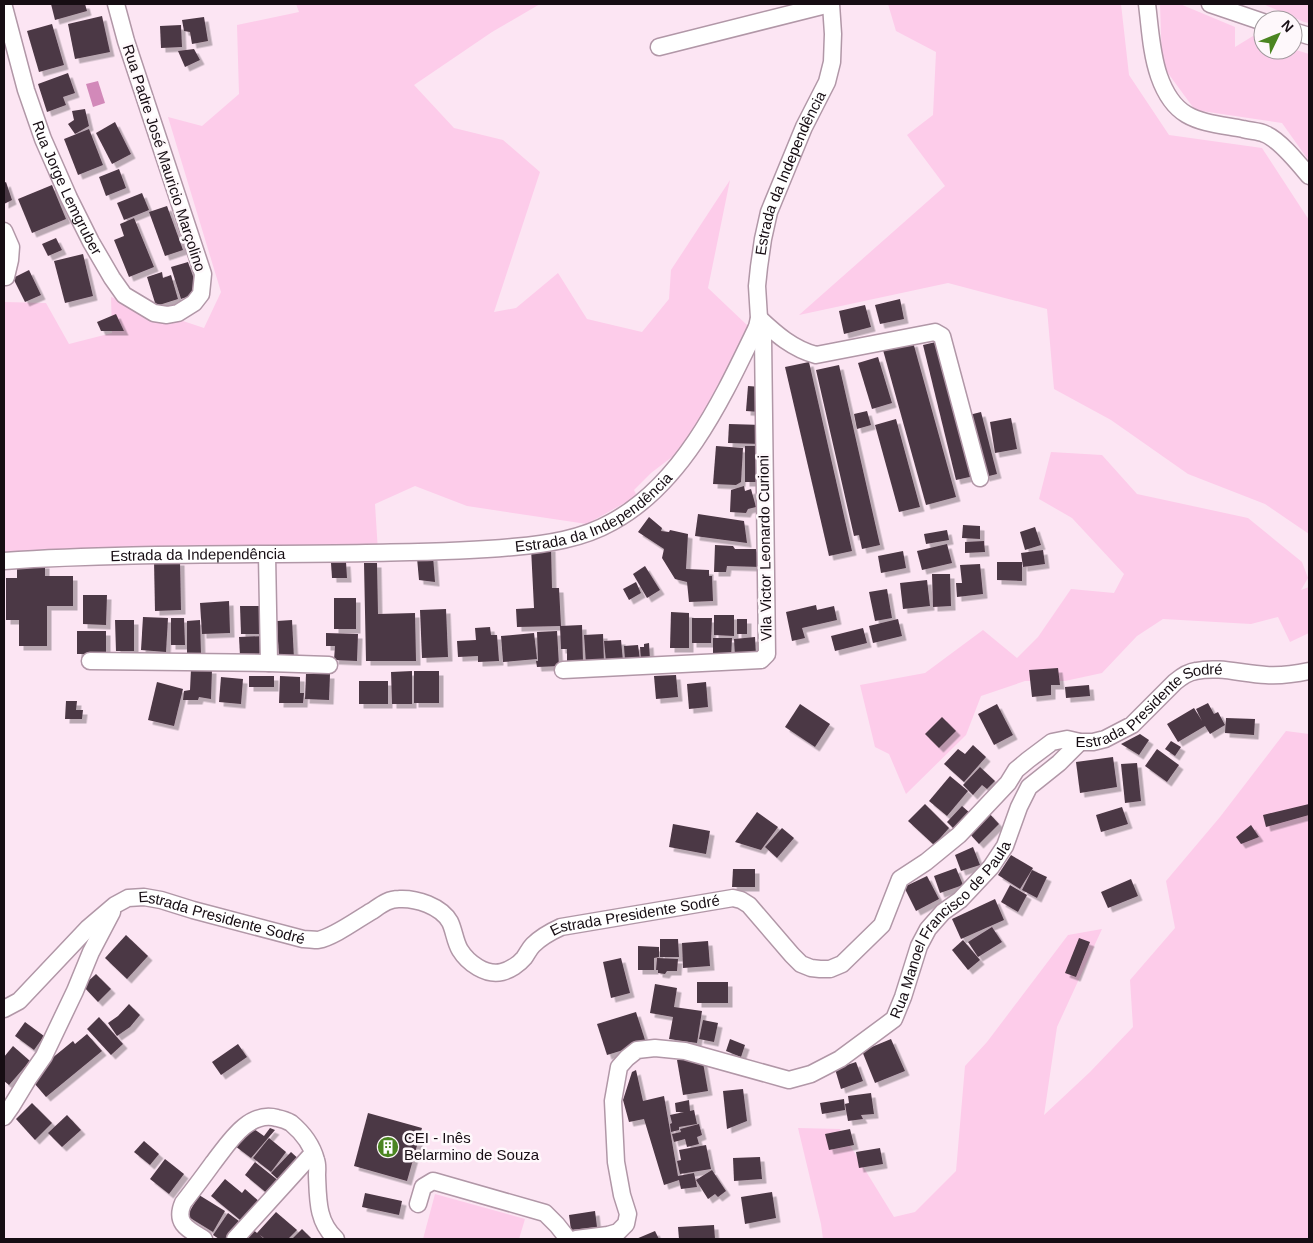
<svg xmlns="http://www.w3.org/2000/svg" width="1313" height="1243" font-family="Helvetica,sans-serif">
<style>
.green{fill:#fdccea}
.water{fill:#d289b9}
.building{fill:#4c3744;filter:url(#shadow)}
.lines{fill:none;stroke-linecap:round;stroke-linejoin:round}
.minor-casing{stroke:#b197a7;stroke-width:19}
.minor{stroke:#fff;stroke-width:16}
.labels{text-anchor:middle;stroke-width:5;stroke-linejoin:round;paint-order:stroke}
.street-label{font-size:15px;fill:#160d13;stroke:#fef8fb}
.poi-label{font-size:15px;fill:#160d13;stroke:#fef8fb;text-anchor:start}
</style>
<defs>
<filter id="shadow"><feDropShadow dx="4.5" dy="4.5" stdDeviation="0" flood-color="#0004"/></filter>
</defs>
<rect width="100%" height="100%" fill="#fce5f3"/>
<g class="green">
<polygon points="296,4 540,4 492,32 414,85 454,128 503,140 540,172 494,312 516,308 558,273 587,319 642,332 669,299 671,270 730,180 708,288 748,326 689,444 651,473 634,490 637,496 587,524 467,506 415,486 375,504 378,552 4,557 4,302 46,303 69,344 112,333 111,297 204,328 221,292 168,117 202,126 239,94 237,25 299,12"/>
<polygon points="888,4 1121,4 1129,75 1169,135 1262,148 1309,220 1309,534 1265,504 1188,474 1111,420 1054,389 1047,309 948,283 799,315 945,186 907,135 933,115 936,52 896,31"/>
<polygon points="1160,4 1180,4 1235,27 1235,47 1253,36 1263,39 1263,50 1293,49 1309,54 1309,161 1282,123 1195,110 1162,65"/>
<polygon points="1263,4 1309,4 1309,23 1304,22"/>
<polygon points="1051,452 1102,455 1137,494 1248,518 1302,562 1308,578 1301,590 1309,587 1309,633 1290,642 1278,617 1251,624 1163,619 1137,636 1102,673 1065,681 1025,681 981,696 966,735 906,794 889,754 875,747 860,685 925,673 983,630 1017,658 1038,637 1071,589 1114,593 1124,574 1072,518 1039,499"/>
<polygon points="1286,731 1309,734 1309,1239 823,1239 821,1224 798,1128 840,1129 894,1217 915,1212 956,1171 965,1066 987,1042 1068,935 1102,929 1057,1027 1044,1115 1090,1072 1133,1027 1130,980 1175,928 1166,881 1220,817"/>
<polygon points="435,1194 525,1219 519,1239 423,1239"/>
</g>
<polygon class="water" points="98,81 105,103 93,107 86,84"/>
<g class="building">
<polygon points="51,4 85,4 87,11 55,20"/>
<polygon points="102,16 110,52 75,59 68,24"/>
<polygon points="204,17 208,41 192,44 190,32 184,31 182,20"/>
<polygon points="52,24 64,65 39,72 27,31"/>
<polygon points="181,25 182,47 161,48 160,26"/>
<polygon points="194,49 200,60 185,67 178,51"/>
<polygon points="68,73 75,93 63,97 66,105 47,112 38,84"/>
<polygon points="85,109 89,126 75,134 68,124 74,120 72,111"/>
<polygon points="115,122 131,154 112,164 96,133"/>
<polygon points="89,129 103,165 78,175 64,139"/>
<polygon points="119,169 126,188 106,196 99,177"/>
<polygon points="6,182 12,200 4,204 4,183"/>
<polygon points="52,185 66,219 32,233 18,199"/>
<polygon points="142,193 149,210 124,220 117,203"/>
<polygon points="167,206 183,250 165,256 149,212"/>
<polygon points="134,218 154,267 129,277 114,240 124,236 120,224"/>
<polygon points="56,238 62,250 48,256 42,244"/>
<polygon points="83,254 93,296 65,303 54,261"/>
<polygon points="188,262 199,293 181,299 171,267"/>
<polygon points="29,270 41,295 25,302 13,278"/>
<polygon points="162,272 163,278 171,275 178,299 156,306 147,277"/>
<polygon points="900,299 904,319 880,324 875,305"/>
<polygon points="865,305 871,327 844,334 839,311"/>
<polygon points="116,314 124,331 101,331 97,322"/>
<polygon points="940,341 974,476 956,480 923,345"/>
<polygon points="913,342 956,497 926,505 883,350"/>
<polygon points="878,357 892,403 872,409 858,363"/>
<polygon points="809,362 852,551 829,556 785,367"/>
<polygon points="839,365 880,545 862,549 859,535 854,536 816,370"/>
<polygon points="748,386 761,387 760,412 746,411"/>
<polygon points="867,411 871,425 857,429 854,414"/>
<polygon points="981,412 997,474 985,477 969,415"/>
<polygon points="1011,418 1017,449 995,453 990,422"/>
<polygon points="896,419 920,507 899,512 875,425"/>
<polygon points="729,424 763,425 762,444 728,443"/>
<polygon points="716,446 743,448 741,482 736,485 713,484"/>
<rect x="745" y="446" width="18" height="36"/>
<polygon points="744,486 745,491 751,489 756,507 748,509 746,513 730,512 731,490"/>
<polygon points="698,514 744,521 747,543 695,536"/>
<polygon points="649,517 662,528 661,531 669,532 670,530 688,534 686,569 709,570 709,576 712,576 713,601 689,602 687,582 675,579 662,558 664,549 638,532"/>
<polygon points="963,525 980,526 980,539 962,538"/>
<polygon points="1035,527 1041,545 1025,550 1020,532"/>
<polygon points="947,530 949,540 926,544 924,534"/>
<polygon points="984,541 985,552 965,553 965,542"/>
<polygon points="947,544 952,563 922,570 917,551"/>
<polygon points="715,545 733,546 735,549 756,549 761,567 727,566 726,572 714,572"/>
<polygon points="551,547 552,588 559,588 561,626 517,627 516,609 534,608 531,548"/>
<polygon points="1043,550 1045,564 1023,567 1021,553"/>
<polygon points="903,551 906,568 881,573 878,556"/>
<polygon points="433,556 435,582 419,580 417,558"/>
<polygon points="154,561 180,561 181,610 155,611"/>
<polygon points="346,562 347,578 332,578 331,563"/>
<polygon points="997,562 1022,562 1022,581 997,580"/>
<polygon points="364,563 377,563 378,614 415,613 416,661 366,661"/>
<polygon points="17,564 45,564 45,576 73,576 73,606 47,606 47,646 19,646 19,620 6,620 6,578 17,578"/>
<polygon points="980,564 983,594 957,597 956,583 962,583 960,565"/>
<polygon points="645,566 660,590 647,598 633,574"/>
<polygon points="932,574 950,574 951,606 933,607"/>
<polygon points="927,580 930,606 903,609 900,583"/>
<polygon points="636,582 641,593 629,600 623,589"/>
<polygon points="887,589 892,618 875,621 869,592"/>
<polygon points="83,595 107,595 106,625 83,624"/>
<rect x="334" y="598" width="22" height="31"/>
<polygon points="229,601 230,633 202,634 200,603"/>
<polygon points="816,605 817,610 834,606 837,620 802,628 805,638 792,641 786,612"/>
<polygon points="240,606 265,606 266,634 241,634"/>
<polygon points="446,609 448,657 422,658 420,610"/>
<polygon points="671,612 689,613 689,648 670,648"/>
<polygon points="714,615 734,615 734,636 714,635"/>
<polygon points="143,617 168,618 166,652 141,650"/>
<polygon points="171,618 184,618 185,645 171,645"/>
<polygon points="692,618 712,618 711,643 692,643"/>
<rect x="737" y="619" width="10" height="15"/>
<polygon points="898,619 902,636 873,643 869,626"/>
<polygon points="115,620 134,620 134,651 116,651"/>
<polygon points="200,620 201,654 187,654 187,621"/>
<polygon points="292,620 294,659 279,660 277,621"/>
<polygon points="582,625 583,661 567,662 567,649 561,649 560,626"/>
<polygon points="490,627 491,635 497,635 499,661 478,662 478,656 458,657 457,641 476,640 475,628"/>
<polygon points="863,628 867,643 835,651 831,636"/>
<rect x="77" y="631" width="29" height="23"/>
<polygon points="557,631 559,666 537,667 536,661 538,661 537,632"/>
<polygon points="326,633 358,634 357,661 334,660 335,646 326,646"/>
<polygon points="534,633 537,659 503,662 501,636"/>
<polygon points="603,634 604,663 586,664 584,635"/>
<polygon points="266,636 267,655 240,656 239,637"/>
<polygon points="755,637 756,656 735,657 734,639"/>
<polygon points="713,638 732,638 731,659 713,658"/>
<polygon points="621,640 623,661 606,662 604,641"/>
<polygon points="649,643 650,660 641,660 640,647 644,647 644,644"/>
<polygon points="638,645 640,660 625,661 624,646"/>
<polygon points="1058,668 1060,685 1051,685 1051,695 1032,697 1029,670"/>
<polygon points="191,669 212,669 211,699 199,697 198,700 183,700 184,691 190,690"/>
<polygon points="412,671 412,704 392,704 391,672"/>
<rect x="414" y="671" width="25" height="32"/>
<polygon points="306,674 330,674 329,700 305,699"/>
<polygon points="676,675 678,697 656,699 654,676"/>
<rect x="249" y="676" width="25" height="11"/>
<polygon points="280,676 300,677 300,693 304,693 303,703 279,703"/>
<polygon points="221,677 243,679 241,704 219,702"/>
<rect x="359" y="681" width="29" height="23"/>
<polygon points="157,682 183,689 174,726 148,720"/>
<polygon points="706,682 708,707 689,709 687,684"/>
<polygon points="1089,685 1090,696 1066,698 1065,687"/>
<polygon points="66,701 77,701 76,710 83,710 82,719 65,719"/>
<polygon points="1208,703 1214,714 1218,712 1225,725 1210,734 1205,726 1178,742 1167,724 1194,708 1202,721 1196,709"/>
<polygon points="800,704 830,724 815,747 785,727"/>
<polygon points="997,704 1013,735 994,745 978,714"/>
<polygon points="942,717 956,731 939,748 925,734"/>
<polygon points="1226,718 1255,719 1254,735 1225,733"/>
<polygon points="1140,734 1149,740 1139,755 1121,744"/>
<polygon points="1171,741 1181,747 1175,756 1165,749"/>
<polygon points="973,745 986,757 964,782 944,764 958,749 965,754"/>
<polygon points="1157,749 1179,765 1167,782 1145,766"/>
<polygon points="1113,757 1117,787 1080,793 1076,762"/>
<polygon points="1137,763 1141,801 1125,803 1121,764"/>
<polygon points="980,767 995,781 987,789 982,785 973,795 963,785"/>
<polygon points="950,776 968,791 947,816 929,801"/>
<polygon points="925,804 949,828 934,845 908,821"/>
<polygon points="1309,804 1309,815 1266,827 1263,815"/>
<polygon points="962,806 970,813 955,830 947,822"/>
<polygon points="1122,807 1128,824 1101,832 1096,815"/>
<polygon points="757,812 778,827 761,850 735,842"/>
<polygon points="988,812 999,824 979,844 968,832"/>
<polygon points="673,824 710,831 706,854 669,847"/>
<polygon points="1251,825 1259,837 1241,844 1236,837"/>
<polygon points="782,828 794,838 777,858 765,847"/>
<polygon points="973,847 980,865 961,871 955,855"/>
<polygon points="1011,855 1033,868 1020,889 998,875"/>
<polygon points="956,868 963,885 940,893 934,876"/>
<polygon points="733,869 755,869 755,887 732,887"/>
<polygon points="1032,870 1047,877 1037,898 1022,890"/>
<polygon points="927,876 939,899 916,911 904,887"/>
<polygon points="1131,879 1138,896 1108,908 1101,892"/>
<polygon points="1010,885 1027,895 1018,912 1001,902"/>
<polygon points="995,899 1004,920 961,939 952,919"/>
<polygon points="992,927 1002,942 978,957 968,942"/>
<polygon points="126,935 148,956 127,979 105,958"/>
<polygon points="1079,938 1090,942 1076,977 1065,973"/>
<polygon points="660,939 678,939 679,957 660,957"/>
<polygon points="963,940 980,960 968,970 952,950"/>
<polygon points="708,941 710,966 683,968 682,943"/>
<polygon points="638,946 659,947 659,957 654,958 654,970 638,970"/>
<polygon points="621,958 630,993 611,998 603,962"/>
<polygon points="657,958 678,959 677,971 667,971 665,974 658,973 658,970 656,970"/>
<polygon points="96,974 111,989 98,1002 83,986"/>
<rect x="697" y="982" width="31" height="21"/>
<polygon points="655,984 677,988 674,1007 702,1011 697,1043 669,1039 673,1017 650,1013"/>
<polygon points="129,1004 140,1015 130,1027 117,1036 108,1023 118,1016"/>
<polygon points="636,1012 646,1043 607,1055 597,1024"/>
<polygon points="99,1017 123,1044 111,1055 87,1029"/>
<polygon points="703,1020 718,1023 714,1042 699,1039"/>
<polygon points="25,1022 44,1036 34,1050 15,1036"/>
<polygon points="87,1034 102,1051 46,1097 29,1077 73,1041 75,1044"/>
<polygon points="730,1039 745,1045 741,1057 726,1051"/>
<polygon points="891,1039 905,1071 875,1083 862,1051"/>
<polygon points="238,1044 247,1057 221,1075 212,1062"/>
<polygon points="13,1046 30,1061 9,1085 4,1081 4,1057"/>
<polygon points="702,1057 708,1091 683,1095 677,1060"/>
<polygon points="856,1062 863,1081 841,1089 835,1069"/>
<polygon points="636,1070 643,1101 664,1096 678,1176 694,1173 697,1187 681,1189 679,1180 664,1185 644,1119 629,1122 623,1100 632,1072"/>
<polygon points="743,1089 747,1121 727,1129 723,1091"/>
<polygon points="871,1093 874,1114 861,1115 863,1119 848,1121 845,1104 849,1103 848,1096"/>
<polygon points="844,1099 845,1110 822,1114 820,1103"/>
<polygon points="689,1100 690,1111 694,1110 697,1124 679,1127 679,1130 671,1132 670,1124 672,1123 670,1115 684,1112 676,1112 675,1103"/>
<polygon points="32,1103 52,1123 35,1140 16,1119"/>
<polygon points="368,1113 422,1128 407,1181 354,1166"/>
<polygon points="67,1115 81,1130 62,1147 48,1133"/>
<polygon points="699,1124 702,1135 697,1137 699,1144 687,1147 685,1139 674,1142 672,1134 681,1132 680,1129"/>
<polygon points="270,1128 275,1130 251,1158 235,1146 254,1129 264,1136"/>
<polygon points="850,1129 854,1145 829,1150 825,1134"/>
<polygon points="269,1138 286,1152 271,1172 253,1158"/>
<polygon points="144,1141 159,1154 150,1165 134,1152"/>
<polygon points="706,1145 711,1169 680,1174 677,1161 681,1160 679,1150"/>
<polygon points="880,1148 883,1164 859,1168 856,1152"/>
<polygon points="291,1152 302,1162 282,1183 271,1173"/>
<polygon points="760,1157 762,1179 734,1181 733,1158"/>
<polygon points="165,1159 184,1174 169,1194 150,1179"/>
<polygon points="255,1162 280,1182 269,1195 245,1175"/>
<polygon points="712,1170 726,1191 718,1197 715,1194 708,1199 696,1180"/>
<polygon points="225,1179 242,1193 245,1189 261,1203 245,1224 211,1196"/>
<polygon points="772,1192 776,1218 745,1224 741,1197"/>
<polygon points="365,1193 402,1201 399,1215 362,1207"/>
<polygon points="199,1195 225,1211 213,1232 187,1216"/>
<polygon points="595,1211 597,1227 571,1230 569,1215"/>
<polygon points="276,1212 297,1230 288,1239 265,1239 260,1235 264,1239 241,1239 251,1228 257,1233"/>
<polygon points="228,1213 243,1224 230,1239 219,1239 213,1235"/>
<polygon points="714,1225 715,1239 679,1239 678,1227"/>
<polygon points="302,1229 312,1239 292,1239"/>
<polygon points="655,1231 659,1239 636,1239"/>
</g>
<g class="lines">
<g class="minor-casing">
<g id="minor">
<path d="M1147,4C1150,27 1151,53 1159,76C1175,122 1200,121 1243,129C1250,131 1259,131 1265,134C1280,140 1299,164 1309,176"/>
<polyline points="1210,4 1263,22"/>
<path id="s1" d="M4,7L26,90L43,139L69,198L91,242L112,278L124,295L154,313L167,315L178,313L194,303L201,294L203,274L126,41L116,4"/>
<polyline points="1293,31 1309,36"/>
<polyline points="659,47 830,4"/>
<polyline points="4,231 11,247 10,260 6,277"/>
<path d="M759,318C776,334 793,349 816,355L935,332L942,336L980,478"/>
<path id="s2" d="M4,561C124,553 245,555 366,553C415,552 464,552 513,547C547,544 582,539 612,522C684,483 723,397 757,327L759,318L757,286L759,267L763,239L769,212L804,127L827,82L832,62L833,34L831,4"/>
<polyline points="90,661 269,663 267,555"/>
<polyline points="269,663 329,665"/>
<polyline points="563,670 761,660 767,654 763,337 757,327"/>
<path id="s3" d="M4,1009L19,1001L88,928L115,905L128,898L144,897L161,900L193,910L303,939C308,939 313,940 318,940C334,937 358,919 372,911C381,905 388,899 399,899C416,898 441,906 450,922C454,930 455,942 460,950C468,963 486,976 502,972C510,970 519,964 524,958C527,954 529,949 533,945C541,937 550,932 561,927L733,898L741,900L749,905L792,955L801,964L811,968L820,969H830L842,964L882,925L900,879L926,862L959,835L1008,783L1016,770L1028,760L1052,742L1067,739L1080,742H1093L1105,739L1132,725L1175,682C1181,677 1188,672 1196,671C1219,666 1243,674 1266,675C1281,676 1295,674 1309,671"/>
<polyline points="4,1117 11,1107 28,1079 44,1056 75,991 91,952 112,912"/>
<polyline points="418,1204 423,1187 433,1181 545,1213 557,1225 568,1239"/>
<path d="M204,1239C189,1230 174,1224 183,1203C193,1190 203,1177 213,1163C228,1144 248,1110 277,1118C282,1119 286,1120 291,1123C303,1133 312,1145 316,1160C318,1165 317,1171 317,1175C318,1199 317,1222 336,1239"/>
<polyline points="235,1239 313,1153"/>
<path id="s4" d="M576,1239L608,1235L618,1232L626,1224L628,1214L622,1195L616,1162L613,1101L619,1067L627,1058L637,1050L655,1048L685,1051L789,1080L811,1074L840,1059L894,1019L903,997L919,946L928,929L943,912L960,900L991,867L1005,846L1019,807L1029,787L1059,763L1080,742"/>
</g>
</g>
<use href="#minor" class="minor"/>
</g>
<defs>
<g id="building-disc" transform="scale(1.125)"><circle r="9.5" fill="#4b8521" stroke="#fef8fb"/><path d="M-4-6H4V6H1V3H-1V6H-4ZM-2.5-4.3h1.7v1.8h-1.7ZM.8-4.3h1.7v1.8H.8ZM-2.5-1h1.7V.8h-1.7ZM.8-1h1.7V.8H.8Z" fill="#fff"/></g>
</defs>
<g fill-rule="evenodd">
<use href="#building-disc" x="388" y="1147"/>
</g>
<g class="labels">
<g class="street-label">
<text transform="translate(164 158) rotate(72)" y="5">Rua Padre José Mauricio Marçolino</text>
<text dy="5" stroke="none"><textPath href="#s2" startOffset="1019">Estrada da Independência</textPath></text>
<text dy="5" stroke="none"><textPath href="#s1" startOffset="192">Rua Jorge Lemgruber</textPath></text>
<text dy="5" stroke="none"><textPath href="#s2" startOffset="599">Estrada da Independência</textPath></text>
<text transform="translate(765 548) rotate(-91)" y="5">Vila Victor Leonardo Curioni</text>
<text dy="5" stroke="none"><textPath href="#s2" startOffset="194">Estrada da Independência</textPath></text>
<text dy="5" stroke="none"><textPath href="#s3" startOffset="1404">Estrada Presidente Sodré</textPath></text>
<text dy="5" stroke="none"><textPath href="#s3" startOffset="744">Estrada Presidente Sodré</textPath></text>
<text dy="5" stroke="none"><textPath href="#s3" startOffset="264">Estrada Presidente Sodré</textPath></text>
<text dy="5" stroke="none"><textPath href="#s4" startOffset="625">Rua Manoel Francisco de Paula</textPath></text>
</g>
<g class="poi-label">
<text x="404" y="1143">CEI - Inês<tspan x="404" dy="17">Belarmino de Souza</tspan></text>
</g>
</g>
<rect width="1313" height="1243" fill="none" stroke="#160d13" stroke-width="10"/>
<g transform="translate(1278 35) rotate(47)"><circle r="24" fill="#fef8fb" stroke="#a19a9e"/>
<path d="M0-4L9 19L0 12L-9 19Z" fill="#4b8521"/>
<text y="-8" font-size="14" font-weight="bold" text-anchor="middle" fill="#160d13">N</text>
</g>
</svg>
